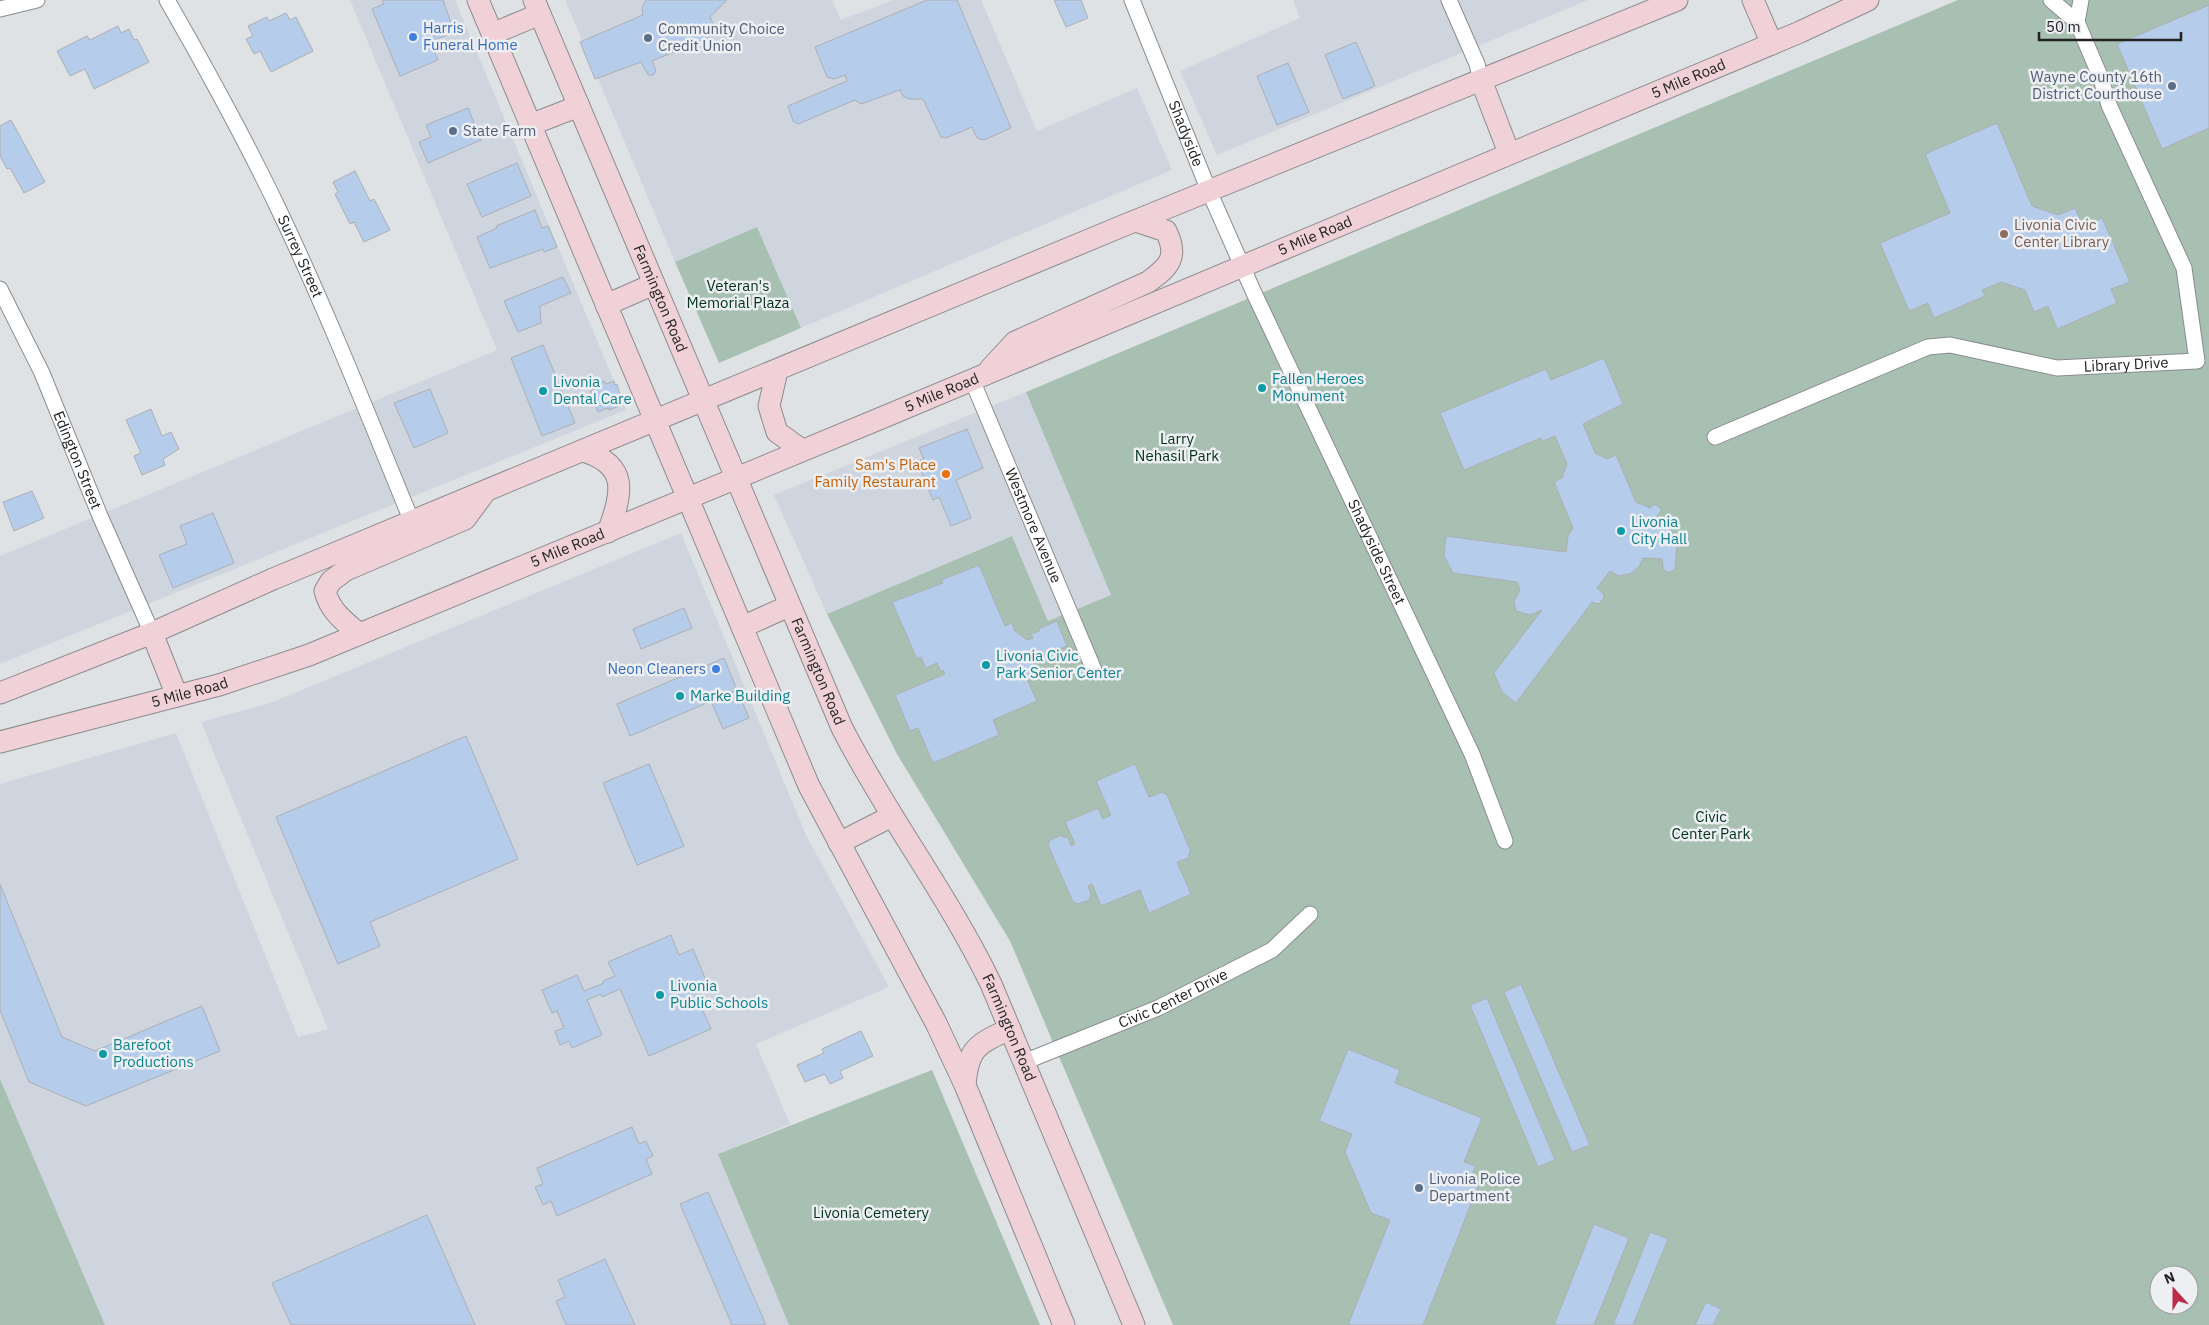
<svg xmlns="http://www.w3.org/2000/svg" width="2209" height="1325" font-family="'IBM Plex Sans',sans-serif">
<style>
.built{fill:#ced5de}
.green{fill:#a7c0b1;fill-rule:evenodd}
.building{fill:#b5cceb;stroke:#adafb2}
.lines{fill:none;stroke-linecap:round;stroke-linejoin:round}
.minor-casing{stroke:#8a8c8f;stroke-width:17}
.secondary-casing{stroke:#8a8c8f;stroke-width:23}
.minor{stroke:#fff;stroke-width:15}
.secondary{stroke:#f0d1d7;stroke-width:21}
.shop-dot{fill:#3f7fe0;stroke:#edeff2;stroke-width:2}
.service-dot{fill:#5c6f8a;stroke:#edeff2;stroke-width:2}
.education-dot{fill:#8d6e63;stroke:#edeff2;stroke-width:2}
.culture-dot{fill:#0f9aa8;stroke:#edeff2;stroke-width:2}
.food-dot{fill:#e8710a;stroke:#edeff2;stroke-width:2}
.labels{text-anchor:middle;stroke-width:5;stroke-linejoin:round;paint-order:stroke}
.shop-label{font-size:15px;fill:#366cbe;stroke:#edeff2;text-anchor:start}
.service-label{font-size:15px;fill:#4e5e75;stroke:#edeff2;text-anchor:start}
.street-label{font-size:15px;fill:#222223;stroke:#edeff2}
.education-label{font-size:15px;fill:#785e54;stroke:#edeff2;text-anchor:start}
.park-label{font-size:15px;fill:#01321c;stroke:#edeff2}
.culture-label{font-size:15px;fill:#0d838f;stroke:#edeff2;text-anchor:start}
.food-label{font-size:15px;fill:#c56008;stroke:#edeff2;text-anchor:end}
</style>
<rect width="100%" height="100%" fill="#dfe2e5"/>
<g class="built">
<polygon points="350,0 455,0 626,410 0,664 0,556 497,350"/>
<polygon points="565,0 832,0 841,20 893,0 981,0 1037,131 1137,88 1172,170 801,328 757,227 675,262"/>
<polygon points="1293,0 1588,0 1217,155 1180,71 1300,18"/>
<polygon points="1026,392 1111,595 1048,621 1012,536 827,614 774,495"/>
<polygon points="681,533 806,835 889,987 756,1044 790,1124 718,1154 789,1325 105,1325 0,1079 0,784 176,733 298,1037 328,1029 201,722 273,702"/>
</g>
<g class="green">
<path d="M1958,0H2209V1325H1173L1010,941L897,754L827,614L1012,536L1048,621L1111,595L1026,392ZM2159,1275H2189V1305H2159Z"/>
<polygon points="757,227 801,328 719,363 675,262"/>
<polygon points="932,1070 1040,1325 789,1325 718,1154"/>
<polygon points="0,1079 105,1325 0,1325"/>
</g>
<g class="building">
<polygon points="382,0 443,0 454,32 430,42 438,60 400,76 372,9 384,4"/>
<polygon points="646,0 727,0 710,17 718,34 652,61 656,71 653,75 648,75 641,62 595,79 580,42 643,15 642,8"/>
<polygon points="927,0 957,0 1011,128 984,140 977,138 972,127 946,138 941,137 923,99 909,99 903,96 900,90 861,104 855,100 798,124 793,121 788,106 847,81 845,75 834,79 827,77 815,47"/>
<polygon points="1054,0 1081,0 1088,18 1066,27"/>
<polygon points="2209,5 2209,128 2162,149 2117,44"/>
<polygon points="286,13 290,20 296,17 313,51 271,72 260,51 254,54 246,39 253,36 248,26 267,17 269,21"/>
<polygon points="118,26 121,33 129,29 134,40 137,39 149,62 94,89 85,69 70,76 57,51 87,36 90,40"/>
<polygon points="1356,42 1375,86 1343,99 1325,55"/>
<polygon points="1288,63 1309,112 1277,125 1257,76"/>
<polygon points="468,108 481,140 428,163 419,142 431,137 426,125"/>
<polygon points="11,120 45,182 24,193 10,168 7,169 0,156 0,126"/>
<polygon points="1997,123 2032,206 2058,215 2075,208 2083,226 2102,218 2130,282 2111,289 2117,303 2057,329 2048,306 2034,312 2025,290 2001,282 1982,290 1985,296 1934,318 1928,303 1909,311 1880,243 1950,213 1925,154"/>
<polygon points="517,163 531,196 482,217 467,184"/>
<polygon points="355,171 370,201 374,199 390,230 364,242 354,222 350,224 335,194 338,192 333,182"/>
<polygon points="535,210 542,228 548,226 557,247 544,252 543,249 490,268 477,237 497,228 496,226"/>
<polygon points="563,277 571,293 540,306 541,323 518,332 504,301"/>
<polygon points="543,345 575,423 542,436 511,358"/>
<polygon points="1604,358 1623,404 1583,424 1595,453 1607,459 1616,455 1636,502 1650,508 1655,504 1662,510 1657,516 1673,534 1677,544 1675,568 1671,572 1666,572 1663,568 1662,559 1643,558 1639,567 1630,574 1619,576 1610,571 1597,588 1604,595 1603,600 1598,604 1592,602 1516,703 1502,692 1494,673 1542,610 1530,615 1516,611 1514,601 1520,590 1517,582 1453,573 1444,556 1446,536 1566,552 1568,536 1573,528 1554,482 1562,478 1567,464 1555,436 1543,441 1541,438 1464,470 1440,413 1546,369 1551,380"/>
<polygon points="604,381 606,384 614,381 615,385 617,384 622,402 617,404 619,406 609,410 608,408 598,412 590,391 597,388 596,384"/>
<polygon points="430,389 448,433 414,448 394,403"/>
<polygon points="151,409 162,436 171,432 179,449 163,459 165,465 142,475 134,456 141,453 126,420"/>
<polygon points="967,429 983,468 956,480 971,518 951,526 939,497 933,500 917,462 924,459 919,448"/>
<polygon points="32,491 44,518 14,531 3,502"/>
<polygon points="213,513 234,563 173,588 159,555 187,544 180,526"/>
<polygon points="979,565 1005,626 1012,623 1015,631 1027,640 1033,638 1031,634 1039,631 1040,628 1057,621 1067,646 1034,657 1034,666 1027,679 1037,701 993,720 999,735 933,763 918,728 910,731 895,695 945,674 943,670 941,672 937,663 926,668 921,657 917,659 892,602 943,583 941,580"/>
<polygon points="684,608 692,628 641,649 633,629"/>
<polygon points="724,658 737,690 630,736 617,704"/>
<polygon points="737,690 749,718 723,729 711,701"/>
<polygon points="466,736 518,859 370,922 380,946 338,964 276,817"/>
<polygon points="649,764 684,846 637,865 603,783"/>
<polygon points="1135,764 1149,797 1162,792 1167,795 1191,852 1189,853 1189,858 1177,862 1191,894 1149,913 1140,890 1101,906 1092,884 1088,886 1091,894 1089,900 1078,904 1073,902 1048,845 1050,840 1062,835 1063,837 1068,837 1071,846 1075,844 1065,822 1098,808 1103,819 1111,815 1096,781"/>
<polygon points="0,884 62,1037 95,1051 202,1006 220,1051 86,1106 29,1082 0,1010"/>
<polygon points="671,935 679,955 693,949 710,990 696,995 711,1029 649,1056 620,989 602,997 601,994 587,1000 602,1035 572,1048 569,1041 560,1045 555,1031 564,1028 557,1011 552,1013 542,990 577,975 584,991 604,983 603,981 615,976 608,962"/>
<polygon points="1521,984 1590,1145 1572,1152 1504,992"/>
<polygon points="1487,998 1555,1160 1538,1167 1470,1005"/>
<polygon points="861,1031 873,1056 840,1071 843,1078 830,1084 825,1074 805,1082 797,1065 824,1053 822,1049"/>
<polygon points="1348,1049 1400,1070 1395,1083 1482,1118 1464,1162 1476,1166 1470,1180 1479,1184 1423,1325 1348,1325 1390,1220 1371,1213 1345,1152 1352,1134 1319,1121"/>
<polygon points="632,1127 639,1144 646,1141 653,1156 646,1159 652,1174 557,1216 551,1201 543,1205 535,1187 543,1184 537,1168"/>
<polygon points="708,1192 766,1325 732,1325 680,1204"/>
<polygon points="427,1215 475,1325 291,1325 272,1283"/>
<polygon points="1594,1224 1629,1238 1594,1325 1554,1325"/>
<polygon points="1650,1232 1668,1239 1633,1325 1613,1325"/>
<polygon points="605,1259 635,1325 566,1325 556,1301 565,1297 558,1280"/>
<polygon points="1706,1302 1721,1309 1713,1325 1695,1325"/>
</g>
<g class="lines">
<g class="minor-casing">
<g id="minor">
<path id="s1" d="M167,0C206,68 244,137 278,208C327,311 369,417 412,522"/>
<path id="s2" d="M1132,0L1209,191L1254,293L1472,754L1505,841"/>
<polyline points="1449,0 1477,64 1481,80"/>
<polyline points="0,9 37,0"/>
<polyline points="2077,22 2081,0"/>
<path id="s3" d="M0,289L42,373L100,516L152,633"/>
<path id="s4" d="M972,380L1094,670"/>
<path id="s5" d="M1715,437L1928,347L1950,345L2057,368L2197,361L2184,268L2109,105L2100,76L2077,22L2051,0"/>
<path id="s6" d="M1024,1062L1158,1008L1272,950L1310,914"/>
</g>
</g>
<g class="secondary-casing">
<g id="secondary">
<polyline points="478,0 809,786 936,1023 965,1085 1064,1325"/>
<path id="s7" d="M534,0L842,728C887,816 948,895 991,984L1134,1325"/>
<polyline points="1753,0 1772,44"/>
<polyline points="492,34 540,14"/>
<polyline points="1481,80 1509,153"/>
<polyline points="530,125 579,106"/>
<polyline points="606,305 654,284"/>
<path d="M990,369L1015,342L1148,282C1169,267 1179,257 1166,231L1136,221"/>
<polyline points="777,371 769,406 777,432 802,450"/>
<path d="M583,451C630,465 622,494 608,532"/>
<polyline points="742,627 789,606"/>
<polyline points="152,633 177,696"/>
<path d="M359,634C344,621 330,611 325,591L331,581L346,570L465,519L485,492"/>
<polyline points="0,693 152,633 273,579 1120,227 1677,0"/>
<path id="s8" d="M0,742L219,685L309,655L891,414L1800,32L1868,0"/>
<polyline points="839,843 892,816"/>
<path d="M965,1085C968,1048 977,1044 1010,1029"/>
</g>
</g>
<use href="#minor" class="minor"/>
<use href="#secondary" class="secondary"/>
</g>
<g class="shop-dot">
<circle cx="413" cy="37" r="5"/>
<circle cx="716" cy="669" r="5"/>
</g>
<g class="service-dot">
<circle cx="648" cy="38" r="5"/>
<circle cx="2172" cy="86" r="5"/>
<circle cx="453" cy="131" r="5"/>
<circle cx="1419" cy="1188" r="5"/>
</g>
<circle class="education-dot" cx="2004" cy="234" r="5"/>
<g class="culture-dot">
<circle cx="1262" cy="388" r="5"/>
<circle cx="543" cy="391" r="5"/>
<circle cx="1621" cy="531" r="5"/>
<circle cx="986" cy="665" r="5"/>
<circle cx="680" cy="696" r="5"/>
<circle cx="660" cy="995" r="5"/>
<circle cx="103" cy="1054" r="5"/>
</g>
<circle class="food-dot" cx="946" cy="474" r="5"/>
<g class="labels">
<g class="shop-label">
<text x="423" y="33">Harris<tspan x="423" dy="17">Funeral Home</tspan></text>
<text x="706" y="674" text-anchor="end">Neon Cleaners</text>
</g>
<g class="service-label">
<text x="658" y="34">Community Choice<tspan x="658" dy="17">Credit Union</tspan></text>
<text x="2162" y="82" text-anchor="end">Wayne County 16th<tspan x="2162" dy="17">District Courthouse</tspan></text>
<text x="463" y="136">State Farm</text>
<text x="1429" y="1184">Livonia Police<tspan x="1429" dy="17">Department</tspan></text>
</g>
<g class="street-label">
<text dy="5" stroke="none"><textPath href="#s8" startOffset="1816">5 Mile Road</textPath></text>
<text dy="5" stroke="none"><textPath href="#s2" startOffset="144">Shadyside</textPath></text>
<text dy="5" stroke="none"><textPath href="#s8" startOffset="1411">5 Mile Road</textPath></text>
<text dy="5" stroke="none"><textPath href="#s1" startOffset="289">Surrey Street</textPath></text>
<text dy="5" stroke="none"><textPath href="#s7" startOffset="324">Farmington Road</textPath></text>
<text dy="5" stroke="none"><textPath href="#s5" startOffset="432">Library Drive</textPath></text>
<text dy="5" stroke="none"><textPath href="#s8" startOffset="1006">5 Mile Road</textPath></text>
<text dy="5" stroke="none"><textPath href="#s3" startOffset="188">Edington Street</textPath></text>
<text dy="5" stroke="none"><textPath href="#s4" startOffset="158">Westmore Avenue</textPath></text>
<text dy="5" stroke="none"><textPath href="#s8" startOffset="601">5 Mile Road</textPath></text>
<text dy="5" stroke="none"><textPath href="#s2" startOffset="604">Shadyside Street</textPath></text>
<text dy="5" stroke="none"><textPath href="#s7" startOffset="729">Farmington Road</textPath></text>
<text dy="5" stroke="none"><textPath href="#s8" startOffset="196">5 Mile Road</textPath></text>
<text dy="5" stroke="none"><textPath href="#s6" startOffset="162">Civic Center Drive</textPath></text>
<text dy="5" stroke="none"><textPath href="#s7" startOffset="1134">Farmington Road</textPath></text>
</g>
<g class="education-label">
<text x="2014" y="230">Livonia Civic<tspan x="2014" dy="17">Center Library</tspan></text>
</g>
<g class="park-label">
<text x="738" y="291">Veteran's<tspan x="738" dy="17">Memorial Plaza</tspan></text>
<text x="1177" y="444">Larry<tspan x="1177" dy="17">Nehasil Park</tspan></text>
<text x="1711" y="822">Civic<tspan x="1711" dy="17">Center Park</tspan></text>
<text x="871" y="1218">Livonia Cemetery</text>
</g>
<g class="culture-label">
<text x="1272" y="384">Fallen Heroes<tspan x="1272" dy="17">Monument</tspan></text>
<text x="553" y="387">Livonia<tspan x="553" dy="17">Dental Care</tspan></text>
<text x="1631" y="527">Livonia<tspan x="1631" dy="17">City Hall</tspan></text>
<text x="996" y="661">Livonia Civic<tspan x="996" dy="17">Park Senior Center</tspan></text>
<text x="690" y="701">Marke Building</text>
<text x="670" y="991">Livonia<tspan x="670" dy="17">Public Schools</tspan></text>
<text x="113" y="1050">Barefoot<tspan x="113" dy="17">Productions</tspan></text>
</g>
<g class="food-label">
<text x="936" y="470">Sam's Place<tspan x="936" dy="17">Family Restaurant</tspan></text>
</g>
</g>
<g transform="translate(2174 1290) rotate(339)"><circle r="24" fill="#edeff2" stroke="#9c9d9f"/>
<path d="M0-4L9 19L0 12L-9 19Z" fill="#bc2b4b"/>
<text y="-8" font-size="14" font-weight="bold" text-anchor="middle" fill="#222223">N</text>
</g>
<path d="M2039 32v8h142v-8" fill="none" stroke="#222223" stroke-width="2.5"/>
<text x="2046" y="32" font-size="15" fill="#222223" stroke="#edeff2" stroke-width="4" paint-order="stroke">50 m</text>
</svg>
